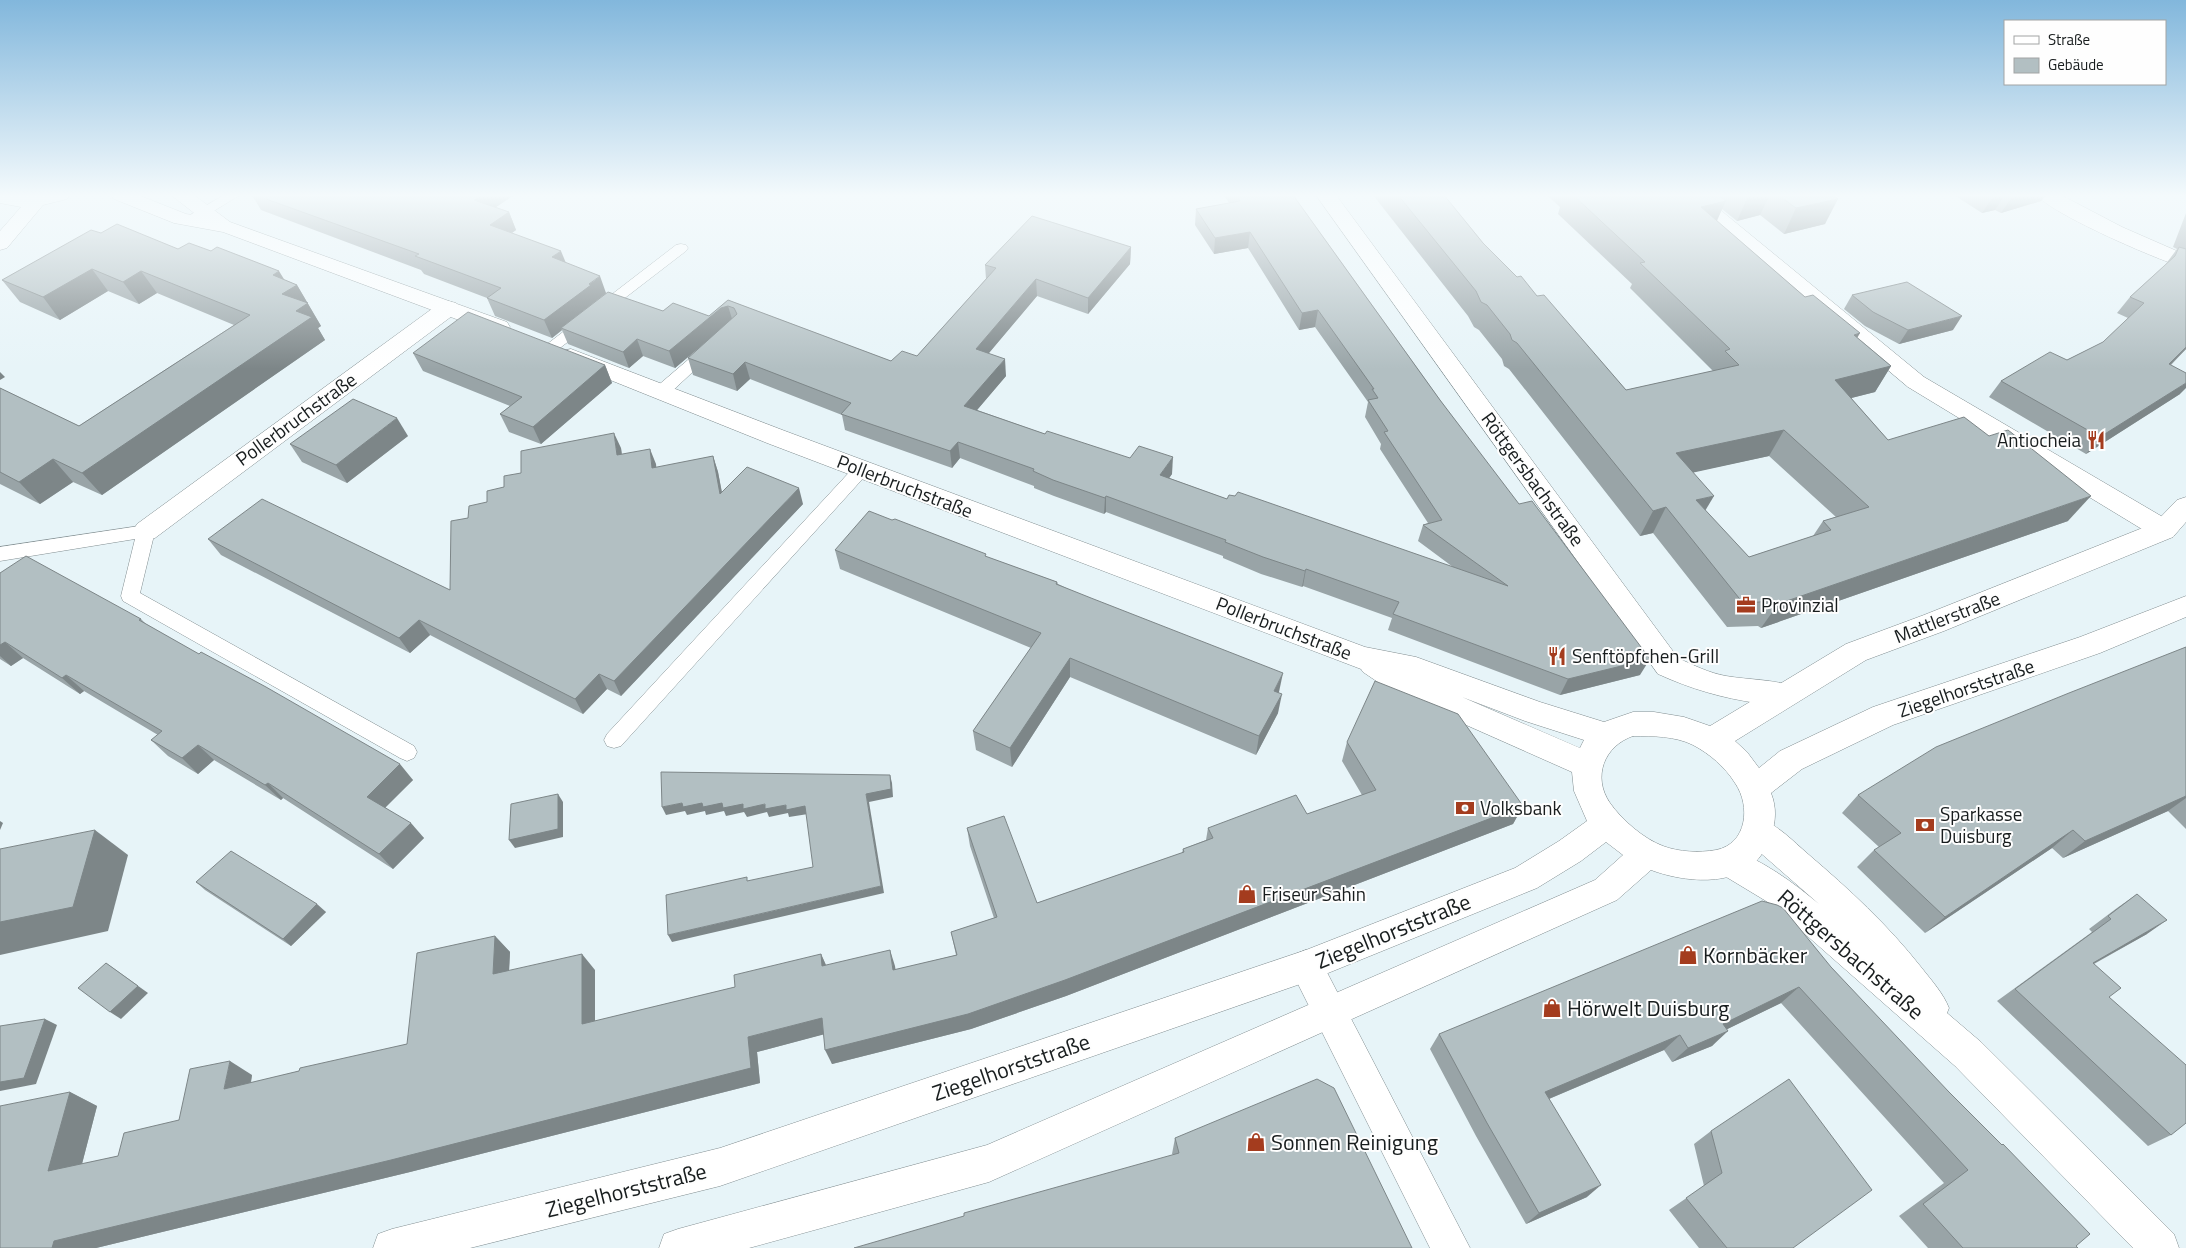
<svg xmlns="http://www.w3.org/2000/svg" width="2186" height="1248" font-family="'Titillium Web',sans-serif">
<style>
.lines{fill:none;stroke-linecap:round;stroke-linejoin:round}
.service-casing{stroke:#818d90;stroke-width:1}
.minor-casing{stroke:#818d90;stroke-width:1}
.tertiary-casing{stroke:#818d90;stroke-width:1}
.service{fill:#fff;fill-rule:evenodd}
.minor{fill:#fff;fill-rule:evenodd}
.tertiary{fill:#fff;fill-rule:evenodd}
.wall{fill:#99a4a7;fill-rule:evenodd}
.shaded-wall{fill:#7d8688}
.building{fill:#b2bfc2;stroke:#7d8688;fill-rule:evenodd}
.labels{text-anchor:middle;stroke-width:4;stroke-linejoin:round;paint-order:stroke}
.street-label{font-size:19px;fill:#181d1e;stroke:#fefefe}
.poi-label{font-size:19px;fill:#181d1e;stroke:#fefefe;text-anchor:start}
.near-street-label{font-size:22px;fill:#181d1e;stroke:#fefefe}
.near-poi-label{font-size:22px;fill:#181d1e;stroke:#fefefe;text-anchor:start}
</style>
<rect width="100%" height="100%" fill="#e7f4f8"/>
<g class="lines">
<g class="service-casing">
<g id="service">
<polygon points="224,195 240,195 194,223 184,223 182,220"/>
<polygon points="681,244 686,245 688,248 686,251 556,351 546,351 543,348 546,345 676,245"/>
<polygon points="708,345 713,347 716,350 713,353 667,396 655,396 653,392 655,388 703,347"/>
<polygon points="861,464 867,466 869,470 867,474 621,746 614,748 607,746 604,740 607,734 855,466"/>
<polygon points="146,525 152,526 155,531 140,593 414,746 417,752 414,758 407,761 400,758 123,601 121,596 135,539 0,561 0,547"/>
</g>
</g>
<g class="minor-casing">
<g id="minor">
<path d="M1316,195H1336L1678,658C1693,665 1709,673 1726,676C1749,680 1773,679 1795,687L1799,695L1795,703C1782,708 1771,705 1757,703C1722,698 1691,689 1658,674Z"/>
<polygon points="1680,195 1702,195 1924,377 2173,523 2177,530 2173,537 2164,539 2155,537 1908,387"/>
<path d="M2037,195H2061L2122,227L2186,255V268C2162,262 2049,213 2037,195Z"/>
<polygon points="448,301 456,303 459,308 456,313 155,538 146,540 137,538 133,531 137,524 440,303"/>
<path d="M1759,818C1778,825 1793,841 1808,854C1849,889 1888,925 1921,967C1932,981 1943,993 1949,1008L1947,1013L1981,1042L2174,1234L2179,1248H2133L1955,1066L1771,904L1718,872L1713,862L1718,852L1729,848C1762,860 1793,882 1819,904L1748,842L1743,832L1748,822Z"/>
<polygon points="1306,950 1318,955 1470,1248 1430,1248 1289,966 1294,955"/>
</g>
</g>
<g class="tertiary-casing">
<g id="tertiary">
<polygon points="0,195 70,195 67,199 43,205 7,248 0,250 0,231 21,207 0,203"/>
<polygon points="111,195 138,195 186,214 198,216 171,195 194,195 230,222 507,322 510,327 507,332 499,334 491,332 223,232 174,223 114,199"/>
<path d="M571,349L785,431L1365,647L1416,657L1540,702L1604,722L1633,712H1654L1684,717L1710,726L1846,644L1924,615L2155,523L2177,500L2186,497V522L2173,537L1944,631L1866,660L1735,741L1747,752L1759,768L1780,751L1873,707L2080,637L2186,596V617L2100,653L1893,725L1802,769L1771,793C1777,808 1776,823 1770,838C1767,845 1764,852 1759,858C1735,888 1683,882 1651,870L1617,900L989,1182L749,1248H659L664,1234L678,1229L987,1145L1595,880L1623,855L1606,842L1581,861L1537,888L1306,982L720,1186L470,1248H373L378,1234L392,1229L720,1148L1306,950L1515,868L1559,841L1587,821L1574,791L1572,772L1394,693L1363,672L1361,669L767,443L563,361L560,356L563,351ZM1462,697L1525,721L1584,740L1580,748ZM1633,736C1653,736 1675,736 1693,745C1710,754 1725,767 1735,783C1751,806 1747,844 1716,850C1699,853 1679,852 1663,846C1644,839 1622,820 1610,803C1592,777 1604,746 1633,736Z"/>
</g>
</g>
<use href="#service" class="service"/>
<use href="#minor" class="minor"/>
<use href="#tertiary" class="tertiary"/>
</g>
<g class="wall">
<polygon points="252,195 514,195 496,207 509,212 516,230 512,233 566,263 606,293 663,311 709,316 728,300 891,361 917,356 986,279 985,265 1131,247 1130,264 1088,314 1037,296 988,354 1006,376 977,410 1045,434 1172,474 1169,478 1227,499 1453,567 1418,541 1423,525 1428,523 1380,449 1381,444 1365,417 1368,402 1315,327 1299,330 1248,248 1214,254 1195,225 1196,209 1229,203 1224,195 1293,195 1440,400 1640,675 1560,695 1388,630 1392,618 1303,586 1302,587 1261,574 1223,558 1223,556 1106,512 1104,514 1054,496 1034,488 1034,486 960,458 952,468 845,430 842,415 750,379 737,391 693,375 688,358 700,347 675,368 643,356 629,368 568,344 562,330 552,338 495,316 487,298 424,274 421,270 261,210"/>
<path d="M1373,195H1444L1483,243L1517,277L1537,296L1626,390L1713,371L1630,288L1632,284L1558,214L1560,207L1547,195H1833L1825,224L1784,234L1760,215L1737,221L1722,209L1717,221L1805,297L1858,338L1891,366L1875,392L1851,398L1888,440L2068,521L1761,628L1758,626L1727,627L1653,533L1640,536L1509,369L1504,366L1502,359L1479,330L1474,327L1468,316ZM1769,456L1836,517L1823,521L1813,536L1749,557L1705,511L1693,472Z"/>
<polygon points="1954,195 2046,195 2041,201 2001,213 1995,210 1982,213"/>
<polygon points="2186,213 2186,349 2171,365 2180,394 2086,454 1989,397 2001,381 2067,360 2103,342 2128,318 2117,313 2130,297 2165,265 2177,249 2173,247"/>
<polygon points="101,233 178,249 285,280 297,285 321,326 318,328 325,340 102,495 73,482 40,504 0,484 0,388 79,426 234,325 157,293 139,304 108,291 60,320 20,302 2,280"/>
<polygon points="1852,295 1953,330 1899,344 1865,326 1844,309"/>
<polygon points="413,353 605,365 612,383 541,444 509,432 500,414 510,406 423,371"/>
<polygon points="408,436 347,483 302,462 290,444"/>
<polygon points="621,448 622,454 656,464 656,468 713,456 718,472 722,492 803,504 621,696 607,689 583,714 430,635 410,653 221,555 208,539 450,590 468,518 521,473"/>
<polygon points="835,550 987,557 1057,582 1058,584 1279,693 1278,713 1256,755 1070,677 1012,767 976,750 973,731 1031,648 840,569"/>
<polygon points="0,573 141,619 146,624 413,780 385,807 424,838 393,869 283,798 281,800 214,760 198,774 168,756 151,740 158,735 84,691 80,694 23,658 11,666 0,659"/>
<polygon points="2186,647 2186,829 2168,811 2063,858 2052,848 1925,933 1857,867 1874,850 1879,847 1842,813 1858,795"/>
<polygon points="1347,742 1523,806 1513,824 1066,996 971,1029 832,1064 824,1034 757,1052 760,1083 410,1172 96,1248 0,1248 70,1092 97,1106 82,1164 118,1156 179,1120 252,1075 251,1083 407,1044 495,936 510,952 509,971 595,970 595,1021 735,987 821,954 826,965 895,966 895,970 956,955 951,932 994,918 970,846 967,828 1037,903 1182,853 1183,849 1206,840 1208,828 1307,814 1362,795 1342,761"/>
<polygon points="196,882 326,912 291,946 205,890"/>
<polygon points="2137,894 2147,934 2094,964 2171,1135 2148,1146 1997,1001 2092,932 2089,929 2117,908"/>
<polygon points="1831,967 2078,1248 1928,1248 1899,1216 1944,1183 1781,1003 1727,1029 1712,1046 1672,1062 1664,1050 1549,1099 1587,1197 1526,1224 1476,1136 1430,1049 1439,1034"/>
<polygon points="1711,1131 1793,1248 1699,1248 1669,1210 1704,1186 1694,1144"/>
<polygon points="1175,1138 1412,1248 1172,1154"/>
</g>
<g class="shaded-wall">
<polygon points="481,195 514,195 481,217 474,200"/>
<polygon points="1753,195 1770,195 1760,215 1737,221 1748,196"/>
<polygon points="2001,195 2005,195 1995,210 1982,213 1993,197"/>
<polygon points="2019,195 2046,195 2041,201 2001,213 2012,197"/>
<polygon points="1838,199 1825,224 1784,234 1796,208"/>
<polygon points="1726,201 1714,226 1701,207"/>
<polygon points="509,212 516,230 498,242 490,225"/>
<polygon points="1250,232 1248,248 1214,254 1215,238"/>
<polygon points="1131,247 1130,264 1088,314 1088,298"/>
<polygon points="561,251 568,268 552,257"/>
<polygon points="92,269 108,291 60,320 43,297"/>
<polygon points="141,271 157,293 139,304 123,282"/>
<polygon points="279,271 290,289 297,285 321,326 318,328 325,340 102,495 82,473 282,294 273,275"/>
<polygon points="600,276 606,293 561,328 562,330 552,338 544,320"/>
<polygon points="1036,279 1037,296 978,366 976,349"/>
<polygon points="728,306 733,322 726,325 675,368 669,351 721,308"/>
<polygon points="1318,310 1315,327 1299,330 1302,313"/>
<polygon points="1962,316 1953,330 1899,344 1908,330"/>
<polygon points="1860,333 1845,359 1854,335"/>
<polygon points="637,339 643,356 629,368 623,352"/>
<polygon points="2186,347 2186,349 2155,380 2169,364"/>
<polygon points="1005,359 1006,376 966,423 964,406"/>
<polygon points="745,362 750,379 737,391 733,374"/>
<polygon points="605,365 612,383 541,444 533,427"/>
<polygon points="1891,366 1875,392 1820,406 1835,380"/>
<polygon points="0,372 5,377 0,380"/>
<polygon points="2186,383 2186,388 2180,394 2086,454 2100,437"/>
<polygon points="397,418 408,436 347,483 336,465"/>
<polygon points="1784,430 1769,456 1664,479 1676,453"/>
<polygon points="614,433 621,448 623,471 617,455"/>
<polygon points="958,442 960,458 952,468 950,451"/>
<polygon points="650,449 656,464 658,484 652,468"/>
<polygon points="713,456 718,472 725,510 720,494"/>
<polygon points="1173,457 1172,474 1159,492 1160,475"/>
<polygon points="53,459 73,482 40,504 19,482"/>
<polygon points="799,488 803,504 621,696 614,681"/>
<polygon points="1106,496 1106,512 1104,514 1105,498"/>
<polygon points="1714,496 1699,521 1696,500"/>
<polygon points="2091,496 2068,521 1761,628 1778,604"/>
<polygon points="1666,507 1653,533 1640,536 1653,511"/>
<polygon points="1306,569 1303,586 1302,587 1305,571"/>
<polygon points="419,620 430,635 410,653 399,638"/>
<polygon points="5,642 23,658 11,666 0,656 0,645"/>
<polygon points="1070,658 1070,677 1012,767 1010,748"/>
<polygon points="1650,659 1640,675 1560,695 1568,679"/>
<polygon points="1283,673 1279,692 1271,710 1274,691"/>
<polygon points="599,674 607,689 583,714 575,699"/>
<polygon points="66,675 84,691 80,694 62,678"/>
<polygon points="1282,694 1278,713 1256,755 1259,736"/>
<polygon points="198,745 214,760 198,774 182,758"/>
<polygon points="400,764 413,780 381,812 367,797"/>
<polygon points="890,775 892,783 893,797 869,802 884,893 672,942 668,935 881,886 866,794"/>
<polygon points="268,783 283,798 281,800 265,785"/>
<polygon points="558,794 563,802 563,837 515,848 509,840"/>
<polygon points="2186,796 2186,798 2168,811 2063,858 2085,841"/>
<polygon points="682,803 722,803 805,806 808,814 789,817 788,813 769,817 767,812 747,817 744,812 726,816 724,811 706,815 705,811 687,815 685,811 666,815 662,807"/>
<polygon points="1523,806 1513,824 1066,996 971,1029 832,1064 825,1050"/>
<polygon points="0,821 3,823 0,830"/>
<polygon points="411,823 424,838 393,869 379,854"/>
<polygon points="95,830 128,855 108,931 0,955 0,922"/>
<polygon points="2073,830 2052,848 1925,933 1945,917"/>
<polygon points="317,904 326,912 291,946 283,939"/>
<polygon points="2167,920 2147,934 2073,975 2093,963"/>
<polygon points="495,936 510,952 508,990 493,974"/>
<polygon points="890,950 895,966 898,986 893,970"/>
<polygon points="582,954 595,970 595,1039 582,1024"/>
<polygon points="821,954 828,970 822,966"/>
<polygon points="106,963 148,993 121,1019 110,1012"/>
<polygon points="1799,987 1781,1003 1707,1039 1723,1024"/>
<polygon points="822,1018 829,1033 757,1052 760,1083 410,1172 96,1248 51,1248 54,1241 748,1037"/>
<polygon points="45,1019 57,1025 36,1084 0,1091 0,1082"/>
<polygon points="1728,1031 1712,1046 1672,1062 1688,1048"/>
<polygon points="1680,1035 1664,1050 1532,1106 1545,1092"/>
<polygon points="230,1061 252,1075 247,1102 224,1089"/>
<polygon points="70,1092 97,1106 77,1183 48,1171"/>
<polygon points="1601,1185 1587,1197 1526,1224 1539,1213"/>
</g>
<g class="building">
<polygon points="255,195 481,195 474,200 509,212 490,225 561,251 552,257 600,276 589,284 591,285 544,320 487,298 501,288 415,256 419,254"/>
<polygon points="1236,195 1293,195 1440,400 1519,504 1532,501 1650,659 1568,679 1393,614 1399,602 1306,569 1305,571 1263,557 1225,542 1226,540 1106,496 1105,498 1053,480 1033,471 1034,469 958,442 950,451 841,414 851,403 745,362 733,374 688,358 737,314 734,308 728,306 721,308 669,351 637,339 623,352 561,328 608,292 663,311 673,303 709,316 728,300 891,361 902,351 917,356 996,268 985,265 1032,216 1131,247 1088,298 1036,279 976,349 1005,359 964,406 1045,434 1047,431 1130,458 1139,446 1173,457 1160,475 1227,499 1229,495 1235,496 1238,492 1508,586 1423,525 1442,520 1384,432 1388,431 1368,400 1378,398 1372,389 1374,389 1318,310 1302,313 1250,232 1215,238 1196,209 1240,201"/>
<path d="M1398,195H1444L1483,243L1517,277L1521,276L1537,296L1544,295L1626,390L1739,365L1725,351L1730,349L1640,263L1645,262L1573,195H1718L1726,201L1701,207L1805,297L1813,295L1860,333L1854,335L1891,366L1835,380L1888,440L1964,417L1989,436L2008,430L2091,496L1778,604L1775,601L1743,603L1666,507L1653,511L1517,343L1512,340L1510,334L1487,305L1481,302L1476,291ZM1784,430L1869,507L1823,521L1831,530L1749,557L1696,500L1714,496L1676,453Z"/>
<polygon points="1778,195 1833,195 1838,199 1796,208"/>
<polygon points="1989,195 2001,195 1993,197"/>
<polygon points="2008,195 2019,195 2012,197"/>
<polygon points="117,224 178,249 189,243 211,251 217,247 279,271 273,275 297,285 282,294 308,303 296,311 312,317 82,473 53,459 19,482 0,472 0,388 79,426 250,315 141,271 123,282 92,269 43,297 2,280 91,230 101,233"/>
<polygon points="2179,247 2186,249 2186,347 2169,364 2186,373 2186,383 2100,437 2001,381 2050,352 2067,360 2103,342 2144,303 2130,297 2175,256"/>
<polygon points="1907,282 1962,316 1908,330 1873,312 1852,295"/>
<polygon points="468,312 605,365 533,427 500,414 522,397 413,353"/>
<polygon points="353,399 397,418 336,465 290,444"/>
<polygon points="614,433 617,455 650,449 652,468 713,456 720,494 747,467 799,488 614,681 599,674 575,699 419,620 399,638 208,539 262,499 450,590 451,521 468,518 469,506 487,502 487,491 504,487 504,476 521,473 521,451"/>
<polygon points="869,511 892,520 895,519 986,554 985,556 1057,582 1056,584 1091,598 1283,673 1274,691 1282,694 1259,736 1070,658 1010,748 973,731 1041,633 835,550"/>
<polygon points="26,556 141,619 139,620 199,654 201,652 266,687 400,764 367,797 411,823 379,854 268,783 265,785 198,745 182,758 151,740 162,731 66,675 62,678 5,642 0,645 0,573"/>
<polygon points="2186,647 2186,796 2085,841 2073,830 1945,917 1874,850 1901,833 1858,795 1936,747 2069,693"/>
<polygon points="1375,681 1458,714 1523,806 1065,980 968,1014 825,1050 822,1018 748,1037 751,1068 391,1160 54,1241 52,1248 0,1248 0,1106 70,1092 48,1171 118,1156 124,1133 179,1120 190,1069 230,1061 224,1089 299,1071 300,1068 407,1044 417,953 495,936 493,974 582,954 582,1024 735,987 734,975 821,954 822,966 890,950 893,970 957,955 951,932 997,917 967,828 1004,816 1037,903 1184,852 1183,849 1213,838 1208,828 1296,795 1307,814 1376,790 1347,742"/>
<polygon points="661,772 890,775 891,789 866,794 881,886 668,935 666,895 747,877 747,881 813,867 805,806 786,810 786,805 765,809 765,804 743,809 743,804 723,808 722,803 703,807 702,803 683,807 682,803 662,807"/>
<polygon points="558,794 558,829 509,840 511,804"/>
<polygon points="95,830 73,907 0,922 0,849"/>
<polygon points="231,851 317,904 283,939 196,882"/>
<polygon points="2137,894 2167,920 2093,963 2121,988 2109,997 2186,1065 2186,1123 2171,1135 2015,989 2111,919 2108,916"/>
<polygon points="1762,901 1777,905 1783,908 1831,967 1949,1092 2002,1145 2003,1144 2090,1234 2076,1246 2078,1248 1963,1248 1923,1204 1968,1170 1799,987 1723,1024 1728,1031 1688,1048 1680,1035 1545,1092 1601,1185 1539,1213 1487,1123 1439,1034"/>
<polygon points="106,963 138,986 110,1012 78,988"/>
<polygon points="45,1019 24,1078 0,1082 0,1026"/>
<polygon points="1317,1079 1334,1088 1412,1248 854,1248 964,1216 964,1213 1179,1153 1175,1138"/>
<polygon points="1789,1079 1872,1190 1793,1248 1727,1248 1686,1198 1722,1173 1711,1131"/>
</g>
<linearGradient id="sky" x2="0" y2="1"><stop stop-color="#82b7dc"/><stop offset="0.53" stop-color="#f4fafc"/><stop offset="1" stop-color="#f4fafc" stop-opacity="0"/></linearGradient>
<rect width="2186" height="369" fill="url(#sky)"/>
<defs>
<g id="restaurant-bare" transform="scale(1.5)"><path d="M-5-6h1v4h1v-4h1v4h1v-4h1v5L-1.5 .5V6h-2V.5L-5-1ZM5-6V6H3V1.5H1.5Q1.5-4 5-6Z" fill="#a43c1e" stroke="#fefefe" stroke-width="2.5" paint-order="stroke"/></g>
<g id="office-bare" transform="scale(1.5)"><path d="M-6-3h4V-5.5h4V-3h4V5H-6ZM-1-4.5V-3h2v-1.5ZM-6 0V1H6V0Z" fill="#a43c1e" stroke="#fefefe" stroke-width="2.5" paint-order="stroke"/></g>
<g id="bank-bare" transform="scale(1.5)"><path d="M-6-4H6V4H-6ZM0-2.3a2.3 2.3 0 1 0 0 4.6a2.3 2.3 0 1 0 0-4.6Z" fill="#a43c1e" stroke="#fefefe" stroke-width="2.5" paint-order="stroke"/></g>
<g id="shop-bare" transform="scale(1.5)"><path d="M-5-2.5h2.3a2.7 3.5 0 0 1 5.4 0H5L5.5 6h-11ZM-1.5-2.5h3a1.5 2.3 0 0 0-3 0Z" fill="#a43c1e" stroke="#fefefe" stroke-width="2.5" paint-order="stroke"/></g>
</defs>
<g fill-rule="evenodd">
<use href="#restaurant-bare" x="2096" y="440"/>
<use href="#office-bare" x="1746" y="605"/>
<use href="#restaurant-bare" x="1557" y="656"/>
<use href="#bank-bare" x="1465" y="808"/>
<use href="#bank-bare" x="1925" y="825"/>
<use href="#shop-bare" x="1247" y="894"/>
<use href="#shop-bare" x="1688" y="955"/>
<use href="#shop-bare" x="1552" y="1008"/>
<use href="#shop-bare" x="1256" y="1142"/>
</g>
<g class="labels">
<g class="street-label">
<text transform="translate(296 419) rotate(-36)" y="7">Pollerbruchstraße</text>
<text transform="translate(1533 479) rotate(54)" y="7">Röttgersbachstraße</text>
<text transform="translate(905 486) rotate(21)" y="7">Pollerbruchstraße</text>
<text transform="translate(1947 617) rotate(-21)" y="7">Mattlerstraße</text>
<text transform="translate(1284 628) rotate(21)" y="7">Pollerbruchstraße</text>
<text transform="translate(1966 688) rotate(-19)" y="7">Ziegelhorststraße</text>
</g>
<g class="poi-label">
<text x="2081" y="447" text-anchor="end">Antiocheia</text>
<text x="1761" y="612">Provinzial</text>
<text x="1572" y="663">Senftöpfchen-Grill</text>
<text x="1480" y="815">Volksbank</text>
<text x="1940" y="821">Sparkasse<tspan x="1940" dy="22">Duisburg</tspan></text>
<text x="1262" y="901">Friseur Sahin</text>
</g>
<g class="near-street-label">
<text transform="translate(1393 931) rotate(-22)" y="8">Ziegelhorststraße</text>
<text transform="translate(1851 954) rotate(41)" y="8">Röttgersbachstraße</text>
<text transform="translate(1011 1067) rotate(-19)" y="8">Ziegelhorststraße</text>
<text transform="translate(626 1190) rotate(-14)" y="8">Ziegelhorststraße</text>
</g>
<g class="near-poi-label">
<text x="1703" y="963">Kornbäcker</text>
<text x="1567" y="1016">Hörwelt Duisburg</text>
<text x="1271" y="1150">Sonnen Reinigung</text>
</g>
</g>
<rect x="2004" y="20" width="162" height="65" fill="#fefefe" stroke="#a2a4a4"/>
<rect x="2014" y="36" width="25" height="8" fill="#ffffff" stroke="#a2a4a4"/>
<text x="2048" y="45" font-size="15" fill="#181d1e">Straße</text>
<rect x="2014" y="58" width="25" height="15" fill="#b2bfc2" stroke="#a2a4a4"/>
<text x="2048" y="70" font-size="15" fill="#181d1e">Gebäude</text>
</svg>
